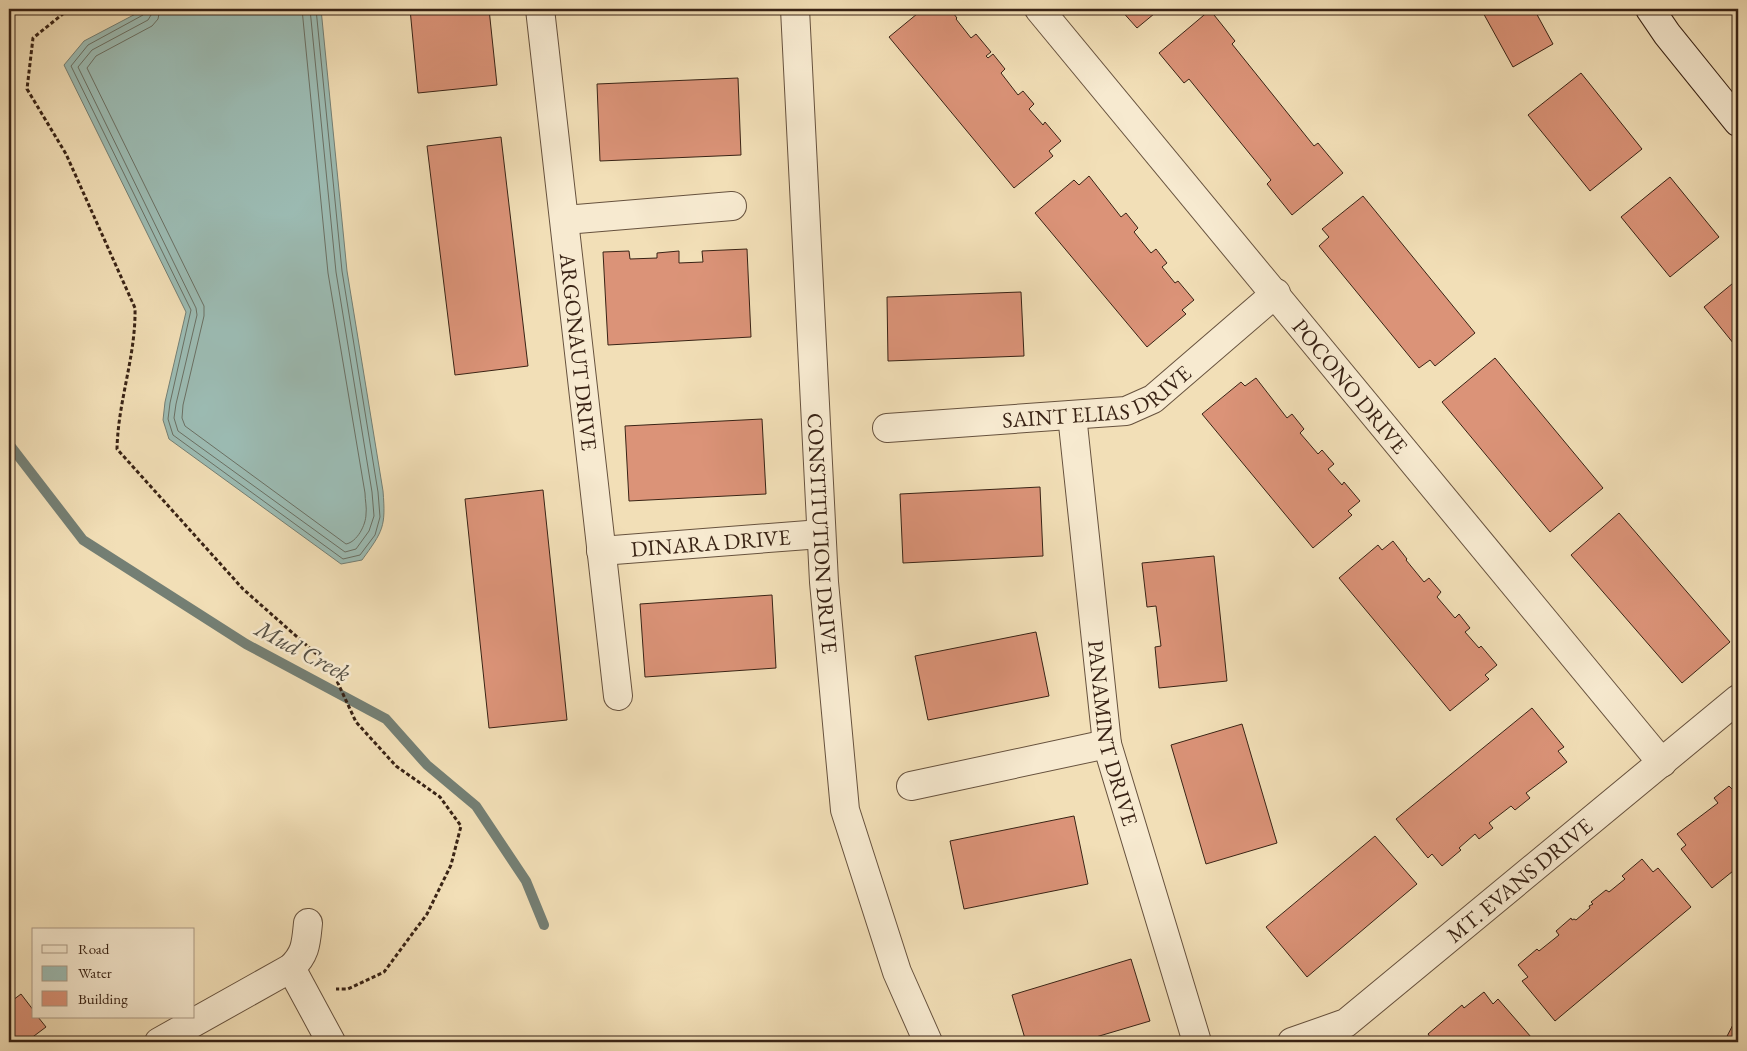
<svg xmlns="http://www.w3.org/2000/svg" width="1747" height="1051" font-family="'EB Garamond',serif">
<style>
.water{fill:#9cbcb4;stroke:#747f74}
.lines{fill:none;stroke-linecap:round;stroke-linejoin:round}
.shore{stroke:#6a7064;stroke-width:1}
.stream{stroke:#747f74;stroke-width:10}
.building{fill:#db9378;stroke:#392315}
.street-casing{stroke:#67523e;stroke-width:30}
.secondary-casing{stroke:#392315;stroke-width:30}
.path{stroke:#392315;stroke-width:3;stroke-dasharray:4 2.5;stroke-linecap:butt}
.street{stroke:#f7ead0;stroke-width:28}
.secondary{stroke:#f7ead0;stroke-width:28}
.labels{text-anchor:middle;stroke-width:5;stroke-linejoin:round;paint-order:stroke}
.street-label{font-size:22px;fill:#392315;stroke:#f7ead0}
.water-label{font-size:24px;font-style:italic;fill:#575145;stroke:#f7ead0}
</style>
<rect width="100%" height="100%" fill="#f2dfb7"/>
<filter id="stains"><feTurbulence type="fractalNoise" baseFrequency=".004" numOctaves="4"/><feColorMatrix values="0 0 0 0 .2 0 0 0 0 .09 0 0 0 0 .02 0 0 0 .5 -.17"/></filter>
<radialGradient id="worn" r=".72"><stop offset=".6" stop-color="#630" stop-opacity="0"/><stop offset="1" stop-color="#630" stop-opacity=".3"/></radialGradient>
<path class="water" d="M145,9H321L347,271L383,491C386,527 383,531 362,560L341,564L169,439L163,420L165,402L186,312L64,65L84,41Z"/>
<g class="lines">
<g class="shore">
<polyline points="146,9 143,15 88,45 71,66 191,310 170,403 168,419 173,435 343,559 360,555 375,535 380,517 378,492 342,271 316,9"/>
<polyline points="153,9 151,15 148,20 92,50 78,67 196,308 197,315 176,404 174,418 178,431 345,552 356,549 369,531 374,516 372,492 336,272 310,9"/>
<path d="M160,9L158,19L152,26L96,56L87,68L204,306V316L183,405L182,418L185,426L346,544C357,542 366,525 366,514C367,508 365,500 365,493L328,273L302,9"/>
</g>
<polyline class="stream" points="9,444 83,540 246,644 386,719 427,765 476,806 526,881 544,925"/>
</g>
<g class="building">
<polygon points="410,9 489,9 497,85 418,93"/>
<polygon points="923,9 932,10 934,9 950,9 957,18 956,19 971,38 976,34 991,52 986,56 988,58 993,54 1005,69 1001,73 1018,95 1023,91 1034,104 1029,109 1043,125 1045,122 1061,141 1049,151 1053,156 1014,188 889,37"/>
<polygon points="1120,9 1160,9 1137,28"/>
<polygon points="1481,9 1534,9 1553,44 1513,67"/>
<polygon points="1210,10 1235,41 1232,44 1314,146 1318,143 1343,173 1292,215 1267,184 1271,180 1189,79 1184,83 1159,53"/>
<polygon points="1581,73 1642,149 1590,191 1528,115"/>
<polygon points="738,78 741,155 600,161 597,84"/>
<polygon points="501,137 528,366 455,375 427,146"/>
<polygon points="1089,176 1121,217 1126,213 1138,228 1134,232 1151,253 1156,249 1167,263 1162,267 1175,283 1178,281 1194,300 1182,310 1186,314 1147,347 1035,213 1074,180 1079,185"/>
<polygon points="1670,177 1719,237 1670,277 1621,217"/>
<polygon points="1363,196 1475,333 1435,366 1430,360 1419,368 1319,246 1329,237 1322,229"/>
<polygon points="747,249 751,337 608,345 603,252 629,251 630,259 657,258 657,253 679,251 679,263 703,262 702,251"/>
<polygon points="1738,279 1738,349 1704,307"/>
<polygon points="1021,292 1024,356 888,361 887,297"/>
<polygon points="1495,358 1603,488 1550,532 1442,402"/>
<polygon points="1256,378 1287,418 1292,414 1304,429 1300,433 1318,454 1322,450 1334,464 1328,469 1342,485 1344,482 1360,501 1348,511 1352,515 1313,548 1202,414 1241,382 1245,386"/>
<polygon points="762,419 766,494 629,501 625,426"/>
<polygon points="1040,487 1043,556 903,563 900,494"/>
<polygon points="543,490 567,720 489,728 465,499"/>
<polygon points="1619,513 1730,642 1682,683 1571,555"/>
<polygon points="1393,541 1407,559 1406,560 1424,582 1429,578 1441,592 1437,597 1455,618 1459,614 1470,628 1465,632 1479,648 1481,646 1497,665 1485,675 1489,679 1450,711 1339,578 1378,545 1382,550"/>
<polygon points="1214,556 1227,681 1159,688 1155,647 1161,646 1156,606 1147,607 1142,563"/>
<polygon points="772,595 776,668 645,677 640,604"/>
<polygon points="1036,632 1049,696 928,720 915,656"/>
<polygon points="1532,708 1564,747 1558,751 1567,762 1526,793 1530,798 1515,810 1511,806 1489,823 1493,828 1479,839 1475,834 1459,848 1461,850 1442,866 1432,854 1428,858 1396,819"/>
<polygon points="1242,724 1277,843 1206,864 1171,745"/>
<polygon points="1729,786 1733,790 1738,786 1738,867 1712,888 1681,849 1686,845 1677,834 1718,803 1714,798"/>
<polygon points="1074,816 1088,884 964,909 950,841"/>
<polygon points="1375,836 1417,884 1307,977 1266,927"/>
<polygon points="1642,859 1653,872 1658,868 1691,907 1555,1021 1522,981 1528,977 1518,965 1537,949 1539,951 1559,935 1556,931 1571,918 1572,920 1574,919 1576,920 1590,908 1589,906 1593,904 1591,902 1606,890 1609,892 1625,879 1622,876"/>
<polygon points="1131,959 1150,1021 1079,1042 1026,1042 1012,995"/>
<polygon points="1484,992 1493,1004 1498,999 1531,1037 1525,1042 1429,1042 1432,1040 1428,1034 1462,1005 1464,1008"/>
<polygon points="21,994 34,1011 34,1017 38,1017 46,1027 26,1042 9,1042 9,1003"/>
<polygon points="1738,1015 1738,1042 1724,1042"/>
</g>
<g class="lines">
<g class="street-casing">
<g id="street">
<path id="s1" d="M540,9L618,696"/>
<path id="s2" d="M795,9L824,582L845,810L897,972L928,1042"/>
<path id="s3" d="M1039,9L1662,763"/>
<polyline points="565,220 732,206"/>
<path id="s4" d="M1072,415L1107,744L1197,1042"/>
<path id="s5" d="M887,428L1126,411L1153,399L1276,293"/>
<path id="s6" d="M601,551L821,534"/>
<polyline points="911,786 1107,744"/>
<polyline points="291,968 331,1042"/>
<path d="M159,1042L291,968C306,954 306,943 308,923"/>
<path id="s7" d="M1292,1042L1346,1023L1738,699"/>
</g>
</g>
<g class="secondary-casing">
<polyline id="secondary" points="1650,9 1667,34 1738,122"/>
</g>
<path class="path" d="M69,9L33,38L27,89L66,154L135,308C136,356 118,401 117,449L243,589L330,666L356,722L396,766L440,797L461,826L451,865L427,914L384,972L348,989H336"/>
<use href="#street" class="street"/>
<use href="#secondary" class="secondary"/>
</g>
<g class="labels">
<g class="street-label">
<text dy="8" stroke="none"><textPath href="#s1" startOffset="345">ARGONAUT DRIVE</textPath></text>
<text dy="8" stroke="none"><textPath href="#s3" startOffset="489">POCONO DRIVE</textPath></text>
<text dy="8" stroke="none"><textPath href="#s5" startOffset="215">SAINT ELIAS DRIVE</textPath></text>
<text dy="8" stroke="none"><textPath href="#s2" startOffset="525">CONSTITUTION DRIVE</textPath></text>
<text dy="8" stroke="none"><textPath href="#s6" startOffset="110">DINARA DRIVE</textPath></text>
<text dy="8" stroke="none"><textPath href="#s4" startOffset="321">PANAMINT DRIVE</textPath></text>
<text dy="8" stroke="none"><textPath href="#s7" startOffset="282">MT. EVANS DRIVE</textPath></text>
</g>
<g class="water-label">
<text transform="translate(303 651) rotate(28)" y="8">Mud Creek</text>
</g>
</g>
<rect width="1747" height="1051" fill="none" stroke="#f2dfb7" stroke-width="30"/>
<rect x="10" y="10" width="1727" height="1031" fill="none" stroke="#392315" stroke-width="2.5"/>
<rect x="15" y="15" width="1717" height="1021" fill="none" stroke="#392315"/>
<rect x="32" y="928" width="162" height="90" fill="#f7ead0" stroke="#ab9a85"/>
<rect x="42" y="945" width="25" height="8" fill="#f7ead0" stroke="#ab9a85"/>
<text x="78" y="954" font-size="15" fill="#392315">Road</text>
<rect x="42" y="966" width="25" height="15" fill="#9cbcb4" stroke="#ab9a85"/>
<text x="78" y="978" font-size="15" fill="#392315">Water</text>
<rect x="42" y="991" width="25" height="15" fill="#db9378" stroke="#ab9a85"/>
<text x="78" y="1004" font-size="15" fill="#392315">Building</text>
<rect width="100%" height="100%" filter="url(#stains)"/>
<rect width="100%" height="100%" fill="url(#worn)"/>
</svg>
